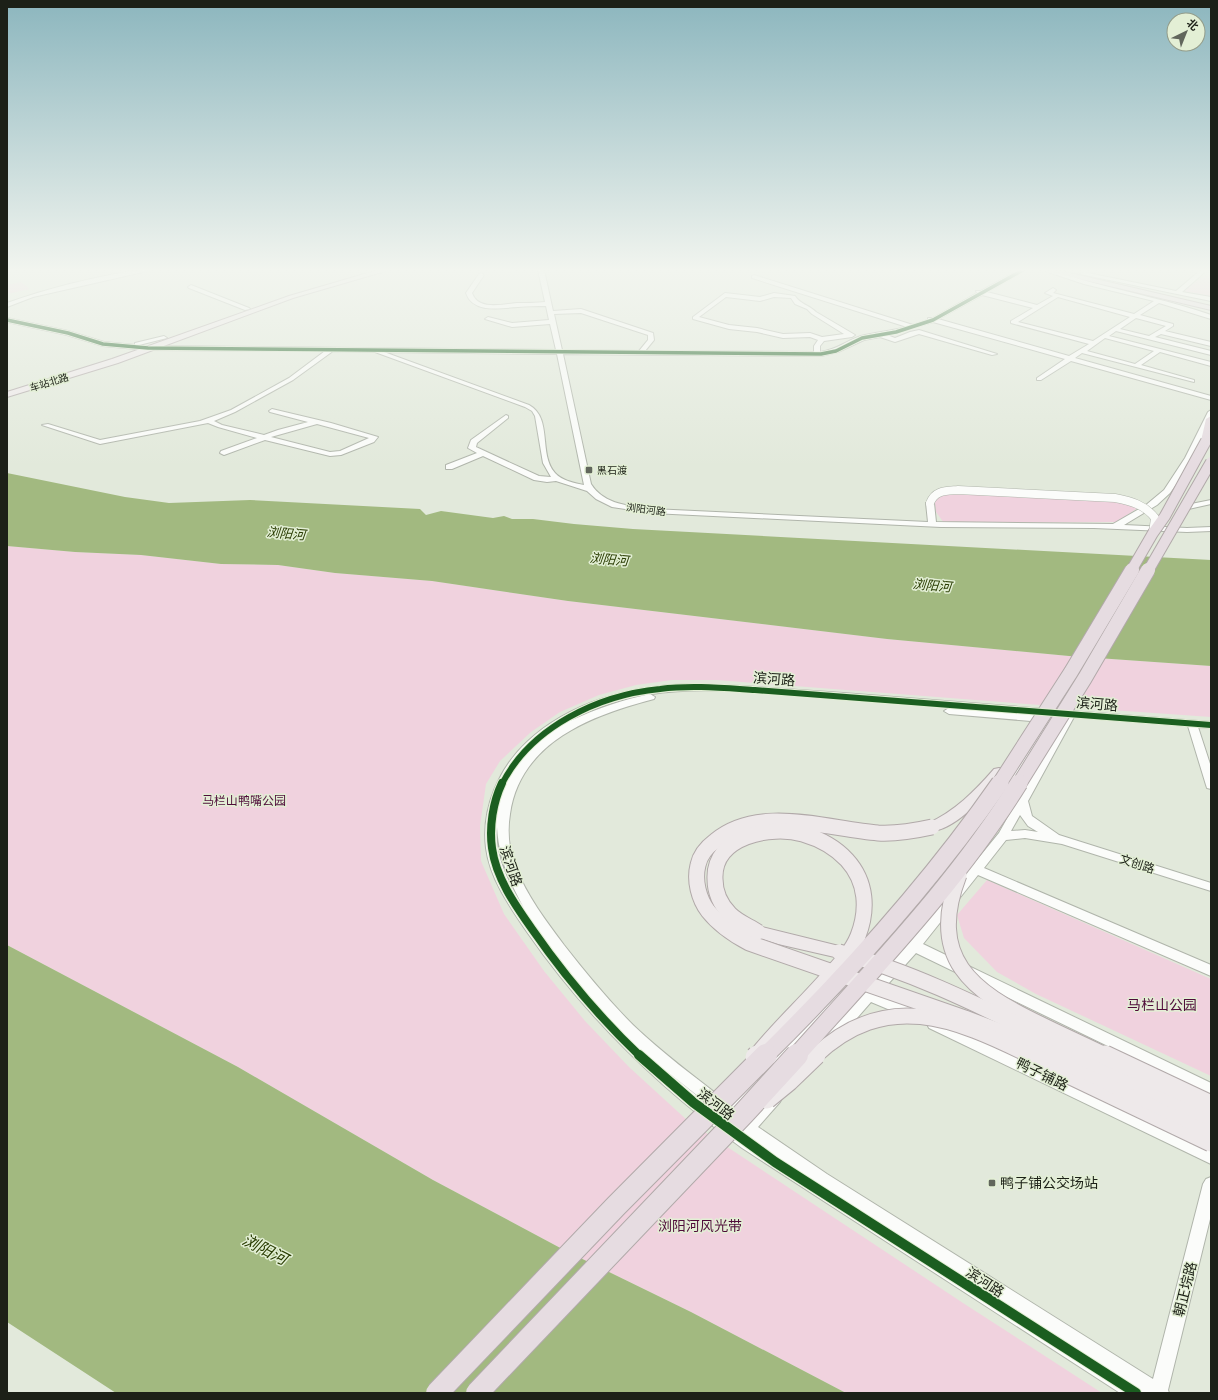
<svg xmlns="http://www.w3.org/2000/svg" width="1218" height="1400" font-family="Poppins,'Noto Sans SC',sans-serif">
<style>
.green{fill:#f0d2de}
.water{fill:#a2b980}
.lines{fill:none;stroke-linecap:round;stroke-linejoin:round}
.minor-casing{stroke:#b0b5ab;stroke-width:2}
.major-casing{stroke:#b1a9a9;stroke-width:2}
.highway-casing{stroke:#b1a9a9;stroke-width:2}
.minor{fill:#fbfcfa;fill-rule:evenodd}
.major{fill:#eee9ea;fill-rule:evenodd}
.highway{fill:#e6dce1;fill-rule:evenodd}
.minor-bridge-casing{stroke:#b0b5ab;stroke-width:9;stroke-linecap:butt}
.major-bridge-far1-casing{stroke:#b1a9a9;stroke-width:17;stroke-linecap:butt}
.major-bridge-casing{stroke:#b1a9a9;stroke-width:21;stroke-linecap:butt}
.highway-bridge-far3-casing{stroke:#b1a9a9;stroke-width:12;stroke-linecap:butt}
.highway-bridge-far2-casing{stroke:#b1a9a9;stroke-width:16;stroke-linecap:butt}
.highway-bridge-far1-casing{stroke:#b1a9a9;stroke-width:19;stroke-linecap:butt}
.highway-bridge-casing{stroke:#b1a9a9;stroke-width:24;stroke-linecap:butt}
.minor-bridge{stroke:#fbfcfa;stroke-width:8}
.major-bridge-far1{stroke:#eee9ea;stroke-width:15}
.major-bridge{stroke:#eee9ea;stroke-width:19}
.highway-bridge-far3{stroke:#e6dce1;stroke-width:10}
.highway-bridge-far2{stroke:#e6dce1;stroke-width:14}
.highway-bridge-far1{stroke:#e6dce1;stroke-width:17}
.highway-bridge{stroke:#e6dce1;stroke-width:22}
.cycleway-far3-casing{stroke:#e3efd5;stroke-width:5}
.cycleway-far2-casing{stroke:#e3efd5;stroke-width:8}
.cycleway-far1-casing{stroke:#e3efd5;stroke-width:10}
.cycleway-casing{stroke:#e3efd5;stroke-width:12}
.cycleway-far3{stroke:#1b5e20;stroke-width:3.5}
.cycleway-far2{stroke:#1b5e20;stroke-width:6}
.cycleway-far1{stroke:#1b5e20;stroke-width:8}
.cycleway{stroke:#1b5e20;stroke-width:10}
.poi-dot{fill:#61665c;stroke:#e3efd5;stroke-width:1.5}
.labels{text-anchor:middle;stroke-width:3;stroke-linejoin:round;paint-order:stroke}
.far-street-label{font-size:10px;fill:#1c2017;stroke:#e3efd5}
.far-poi-label{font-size:10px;fill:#1c2017;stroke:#e3efd5;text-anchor:start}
.park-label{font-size:12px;fill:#500c3a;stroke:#e3efd5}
.street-label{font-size:12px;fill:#1c2017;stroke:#e3efd5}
.water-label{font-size:13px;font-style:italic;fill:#293c02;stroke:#e3efd5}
.near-street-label{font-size:14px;fill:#1c2017;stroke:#e3efd5}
.near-park-label{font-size:14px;fill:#500c3a;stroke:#e3efd5}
.near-poi-label{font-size:14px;fill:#1c2017;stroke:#e3efd5;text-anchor:start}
.near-water-label{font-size:16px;font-style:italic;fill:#293c02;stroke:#e3efd5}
</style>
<rect width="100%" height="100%" fill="#e2e9db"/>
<g class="green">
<polygon points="1204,276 1211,276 1211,296 1183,291"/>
<polygon points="21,282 30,289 7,294 7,285"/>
<polygon points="950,492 1107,498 1139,507 1117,522 944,523 936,512 934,499 942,494"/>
<polygon points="7,546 75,552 141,555 221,564 278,565 335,573 432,581 568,601 887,639 1069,656 1211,666 1211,717 1040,705 717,680 672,680 636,685 599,695 560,712 531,732 500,761 486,784 480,826 481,861 504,914 544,971 585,1021 629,1067 688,1121 963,1303 1102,1393 846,1393 691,1312 566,1251 433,1180 238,1067 7,945"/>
<polygon points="987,880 1211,979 1211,1076 1036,994 997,972 964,938 957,915"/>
</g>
<g class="water">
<polygon points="7,473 125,497 169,503 250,500 420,509 426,515 441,511 493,518 504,516 512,519 533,519 574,524 633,529 1211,560 1211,666 1069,656 887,639 568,601 432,581 335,573 278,565 221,564 141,555 75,552 7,546"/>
<polygon points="7,945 238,1067 433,1180 566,1251 691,1312 846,1393 116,1393 7,1322"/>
</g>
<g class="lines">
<g class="minor-casing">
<g id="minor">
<path d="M138,270H152L33,297L7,307V303C49,288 94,277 138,270Z"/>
<path d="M538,270H544L553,311L581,309L653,333L654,340L645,351L814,352V346L818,340L810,337L783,338L757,332L729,329L693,319V317L725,293L760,297L774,293L795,296C800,304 809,305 816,312L855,335L852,337L824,341L820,346V352C836,350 846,341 861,336C876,332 892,331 907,327L752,278V276L754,275L913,325L928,320V318H933L977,293L976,291H981L1019,270H1026L987,292L1037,305L1053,296L1045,293L1053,288L1056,290L1053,293L1134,314L1154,301L1084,284L1042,270C1058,270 1074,278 1090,282C1130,293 1171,301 1211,315V319L1159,303L1140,315L1173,324V326L1165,331L1211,342V346L1161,334L1155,337L1211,351V355L1116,331L1109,336L1211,362V366L1160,352L1141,365L1194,380V382L1082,353L1075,358L1211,396V400L1071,361L1041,380H1037V378L1065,359L933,322L887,335L895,338L910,332L919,330L997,354L992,355L919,334L895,342L880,337L864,340L838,352L821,356L563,354L591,484C604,505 630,506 652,509L928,522L926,503L930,501L934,503L936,522L1113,524L1146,505L1164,490L1185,458L1208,412L1211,410V419L1192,458L1177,483L1170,493L1157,505L1124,525L1187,528L1211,527V531L1187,532L1094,528L941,527L652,513L612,507L596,499L587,491L556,481L547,482L534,480L483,456L452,469H446V465L477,453L468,448L471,440L506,415L508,416V418L477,443L476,447L539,476L551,477L543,463L535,416L532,411L525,407L375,352L333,351L293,380L235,412L214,421L222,425L264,435L278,430L308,422L270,412L269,411L272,409L331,423L378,437L374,442L341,455L330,456L265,440L224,455L220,453L221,451L257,438L218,427L208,423L100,444L42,425L48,424L100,440L200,421L231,410L289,378L325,351L148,350L103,346L67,335L7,322V318L68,331L104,342L135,345V343L164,336L167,338L139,345L148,346L556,350L550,324L512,327L485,319L488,317L512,323L549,320L546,306C537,306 527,306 518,307C501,308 473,314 466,293L479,274L481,273L484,275L472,293C478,311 503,304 517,303C526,303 536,303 545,302ZM982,295L1033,308L1011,321V323L1089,344L1069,356L938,319ZM726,297L760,301L774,297L791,298L795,304L807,309L812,314L844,334L822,337L810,333L783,334L757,328L729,325L699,317ZM1058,297L1130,317L1093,341L1018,322ZM581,313L648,335V340L639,351L562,350L554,314ZM1136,318L1166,326L1149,336L1120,329ZM1105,338L1154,351L1135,364L1087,351ZM384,352L557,354L584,485C575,483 562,481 555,473C538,454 553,418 529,405ZM317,424L369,438L340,451L330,452L271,437Z"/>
<polygon points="1201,270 1207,270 1182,292 1211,297 1211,301 1080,274 1083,272 1176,291"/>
<polygon points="191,285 249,308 250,309 245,310 189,288 188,287"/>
<polygon points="1211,500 1211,504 1184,510 1180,508 1181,506"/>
<path d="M688,684L742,686L843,693L1211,722V728L1198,727L1211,767V789L1207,788L1206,785L1188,726L1074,717L1028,801L1032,816L1059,835L1211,883V891L1062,844L1025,838L1006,840L984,868L1211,965V976L978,875L923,944L1211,1083V1096L916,953L879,994L919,1010L921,1014L919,1018L914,1020L871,1002L837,1041L832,1043L827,1041L825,1037L827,1033L910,942L999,833L1064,717L1057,716L1013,789H1005L1004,786L1043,722L949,714L944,711L949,708L1047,715C974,709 901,703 827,698C740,692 650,676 570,721C596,709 622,700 650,694L655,697L654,699C592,715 520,742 510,814C507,832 509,851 516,868C527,896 546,921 564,945C586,973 608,1000 633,1025C662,1053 695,1077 727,1102C734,1093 745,1075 757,1080L759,1084L757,1088L737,1110L747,1118L770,1094L775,1092L780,1094L782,1098L780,1102L758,1127L827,1174L1153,1379L1203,1184L1206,1179L1211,1177V1215L1168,1390L1169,1393H1120L742,1148C658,1087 586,1017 527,932C510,907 490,879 486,848C481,809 499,768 527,742C570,702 630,686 688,684ZM1020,815L1028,826L1038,832L1025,830L1011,831ZM497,827C499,859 509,880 524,908C509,884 494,856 497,827ZM664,1069L718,1112V1113Z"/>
<polygon points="945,869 949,870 951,873 949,876 840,1002 772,1072 767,1074 762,1072 760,1068 762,1064 830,994 941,870"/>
<polygon points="934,1018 1211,1149 1211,1164 929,1028 927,1024 929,1020"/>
</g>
</g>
<g class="major-casing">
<g id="major">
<polygon points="378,270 389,270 293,298 118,363 7,397 7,392 112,359 289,296"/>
<path d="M999,768L1004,769L1005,772L1004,775C990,791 950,837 927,830L925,827L927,824C955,811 974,792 994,769Z"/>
<polygon points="758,926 839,946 844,948 847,952 844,956 839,958 778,944 753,936 750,932 753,928"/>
</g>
</g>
<g class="highway-casing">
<g id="highway">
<polygon points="1042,270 1057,270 1211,306 1211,310"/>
<polygon points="1211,416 1211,441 1206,444 1201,441 1206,419"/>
</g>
</g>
<use href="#minor" class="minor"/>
<use href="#major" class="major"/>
<use href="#highway" class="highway"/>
<g class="minor-bridge-casing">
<path id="minor-bridge" d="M930,503C935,490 946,491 958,490L1115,498C1131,501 1145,505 1155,518L1153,533"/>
</g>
<g class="major-bridge-far1-casing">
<g id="major-bridge-far1">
<path d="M932,827C914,831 896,834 878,833C827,829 759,804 715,841C707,847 700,855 698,865C694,881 699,899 708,911C719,925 734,935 749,943L965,1018L1025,1041L1056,1056"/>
<path d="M959,875C927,958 971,991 1040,1024C1062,1035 1085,1045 1107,1056"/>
<path d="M839,952C924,975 1003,1018 1083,1056"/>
<path d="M756,1056C779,1027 806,1003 830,975C840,964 852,951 858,936C868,910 867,882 847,860C836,848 820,839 803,834C771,825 713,836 715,879C715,893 720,904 730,914C738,922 749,926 758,932"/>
<path d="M815,1056C886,989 954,1018 1031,1056"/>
</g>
</g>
<g class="major-bridge-casing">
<g id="major-bridge">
<polyline points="1029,1055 1211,1142"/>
<polyline points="1054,1055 1211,1129"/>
<polyline points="1081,1055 1211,1116"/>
<polyline points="1105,1055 1211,1105"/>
<polyline points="755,1057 757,1055"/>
<polyline points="767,1099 789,1081 816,1055"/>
</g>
</g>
<g class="highway-bridge-far3-casing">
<g id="highway-bridge-far3">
<polyline points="1131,571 1153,533 1165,516 1206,441"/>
<polyline points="1148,571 1211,462"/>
</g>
</g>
<g class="highway-bridge-far2-casing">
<g id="highway-bridge-far2">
<polyline points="999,784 1071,672 1132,570"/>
<polyline points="1019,784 1085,678 1148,570"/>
</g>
</g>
<g class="highway-bridge-far1-casing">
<g id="highway-bridge-far1">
<path d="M765,1056C851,971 931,882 1000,783"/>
<path d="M796,1056C874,968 957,883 1019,783"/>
</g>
</g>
<g class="highway-bridge-casing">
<g id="highway-bridge">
<polyline points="437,1393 616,1206 766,1055"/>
<polyline points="477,1393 744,1113 797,1055"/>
</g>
</g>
<use href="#minor-bridge" class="minor-bridge"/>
<use href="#major-bridge-far1" class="major-bridge-far1"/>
<use href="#major-bridge" class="major-bridge"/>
<use href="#highway-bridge-far3" class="highway-bridge-far3"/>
<use href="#highway-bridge-far2" class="highway-bridge-far2"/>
<use href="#highway-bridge-far1" class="highway-bridge-far1"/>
<use href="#highway-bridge" class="highway-bridge"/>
<g class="cycleway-far3-casing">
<polyline id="cycleway-far3" points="7,320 68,333 103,344 148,348 821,354 836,351 862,338 896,332 933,320 1023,270"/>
</g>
<g class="cycleway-far2-casing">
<path id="cycleway-far2" d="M502,784C531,727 598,695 660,689C691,685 723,688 755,690L1211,725"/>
</g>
<g class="cycleway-far1-casing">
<path id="cycleway-far1" d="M502,783C493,802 489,827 492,848C496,878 515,905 532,929C564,975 599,1017 640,1056"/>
</g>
<g class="cycleway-casing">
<polyline id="cycleway" points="639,1055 694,1103 775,1162 1136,1393"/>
</g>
<use href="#cycleway-far3" class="cycleway-far3"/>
<use href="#cycleway-far2" class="cycleway-far2"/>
<use href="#cycleway-far1" class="cycleway-far1"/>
<use href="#cycleway" class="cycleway"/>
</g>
<linearGradient id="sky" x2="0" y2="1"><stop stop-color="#8cb6be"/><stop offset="0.58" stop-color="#f2f5ef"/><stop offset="1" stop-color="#f2f5ef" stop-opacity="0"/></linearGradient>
<rect width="1218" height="466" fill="url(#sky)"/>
<g class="poi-dot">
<rect x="585" y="466" width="8" height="8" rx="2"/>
<rect x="988" y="1179" width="8" height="8" rx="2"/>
</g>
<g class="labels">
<g class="far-street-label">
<text transform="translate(49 382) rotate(-17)" y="4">车站北路</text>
<text transform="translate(646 509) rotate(7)" y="4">浏阳河路</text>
</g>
<g class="far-poi-label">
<text x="597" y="474">黑石渡</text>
</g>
<g class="park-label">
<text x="244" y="805">马栏山鸭嘴公园</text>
</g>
<g class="street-label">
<text transform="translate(1137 864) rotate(18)" y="4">文创路</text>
</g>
<g class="water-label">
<text transform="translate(286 533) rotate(5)" y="5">浏阳河</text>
<text transform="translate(609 559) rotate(5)" y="5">浏阳河</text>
<text transform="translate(932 585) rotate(5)" y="5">浏阳河</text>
</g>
<g class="near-street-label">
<text transform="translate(774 679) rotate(4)" y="5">滨河路</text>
<text transform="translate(1097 704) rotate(5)" y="5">滨河路</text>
<text transform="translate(511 866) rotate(71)" y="5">滨河路</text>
<text transform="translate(1042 1074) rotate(26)" y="5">鸭子铺路</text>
<text transform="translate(716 1104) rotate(37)" y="5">滨河路</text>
<text transform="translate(985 1282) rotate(33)" y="5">滨河路</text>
<text transform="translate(1185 1289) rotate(-76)" y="5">朝正垸路</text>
</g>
<g class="near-park-label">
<text x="1162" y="1010">马栏山公园</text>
<text x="700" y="1231">浏阳河风光带</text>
</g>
<g class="near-poi-label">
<text x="1000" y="1188">鸭子铺公交场站</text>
</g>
<g class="near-water-label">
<text transform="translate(265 1249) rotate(27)" y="6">浏阳河</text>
</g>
</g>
<rect width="1218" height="1400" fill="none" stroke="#1c2017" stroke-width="16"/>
<g transform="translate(1186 32) rotate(43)"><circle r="19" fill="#e3efd5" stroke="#939c89"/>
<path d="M0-3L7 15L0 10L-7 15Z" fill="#61665c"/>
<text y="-6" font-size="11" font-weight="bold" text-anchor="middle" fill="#1c2017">北</text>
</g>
</svg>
